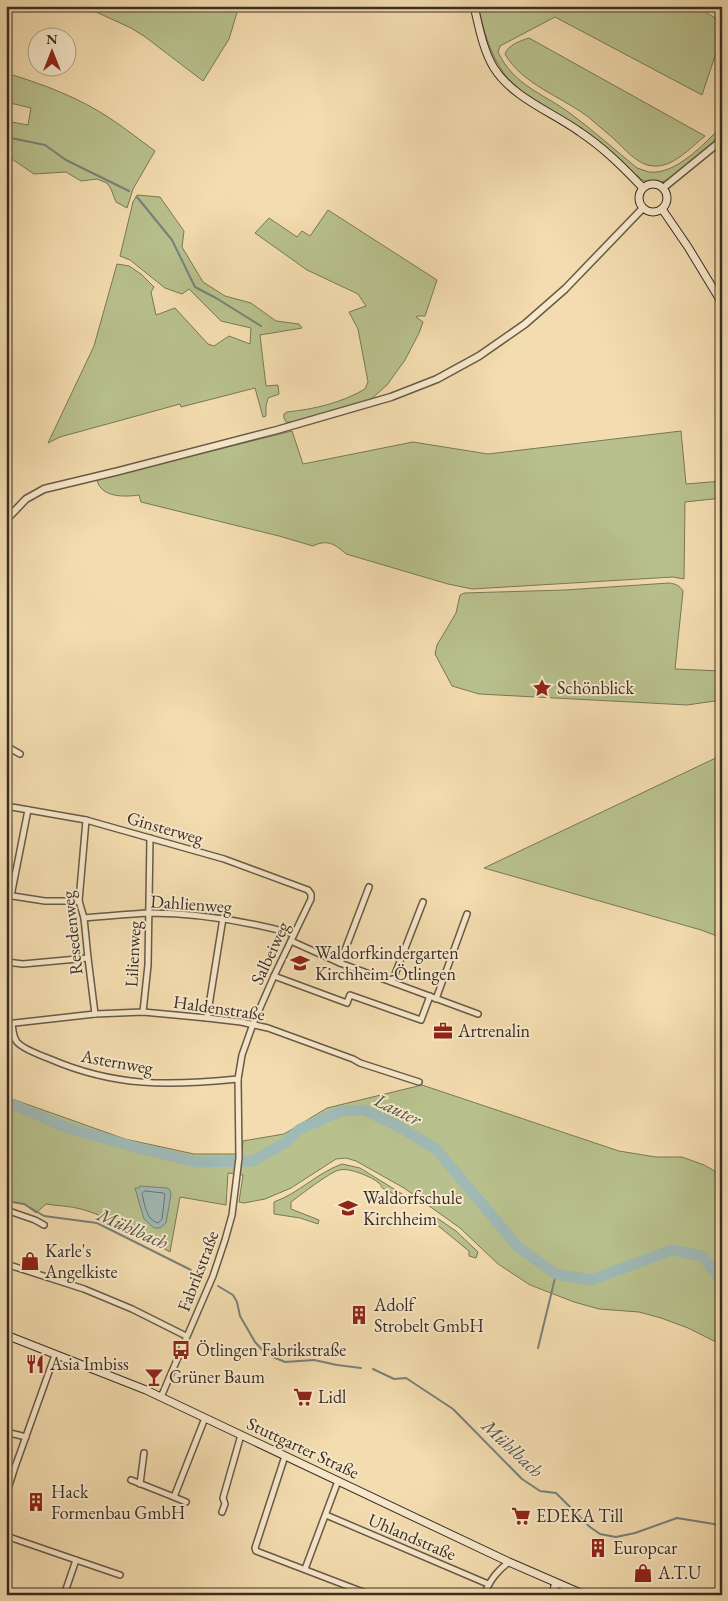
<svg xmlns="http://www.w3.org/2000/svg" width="728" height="1601" font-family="'EB Garamond',serif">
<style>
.green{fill:#b8c18d;stroke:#797858}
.water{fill:#9fb9b5;stroke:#77817b}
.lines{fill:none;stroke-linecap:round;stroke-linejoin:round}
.shore{stroke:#6c746c;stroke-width:1}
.stream{stroke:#77817b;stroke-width:2}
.river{stroke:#9fb9b5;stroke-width:11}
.minor-casing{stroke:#685a47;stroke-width:8}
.tertiary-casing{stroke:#685a47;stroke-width:9}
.secondary-casing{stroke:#3a2e24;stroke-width:9}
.minor{stroke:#f7e8cb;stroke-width:5}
.tertiary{stroke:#f7e8cb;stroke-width:6}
.secondary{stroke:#f7e8cb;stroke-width:7}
.labels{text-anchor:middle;stroke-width:4;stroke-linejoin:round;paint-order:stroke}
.poi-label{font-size:18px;fill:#3a2e24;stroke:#f7e8cb;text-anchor:start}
.street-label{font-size:18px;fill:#3a2e24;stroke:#f7e8cb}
.water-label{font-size:19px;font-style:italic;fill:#535148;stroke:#f7e8cb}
</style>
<rect width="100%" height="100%" fill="#f3dcaf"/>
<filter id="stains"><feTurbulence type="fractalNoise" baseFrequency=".004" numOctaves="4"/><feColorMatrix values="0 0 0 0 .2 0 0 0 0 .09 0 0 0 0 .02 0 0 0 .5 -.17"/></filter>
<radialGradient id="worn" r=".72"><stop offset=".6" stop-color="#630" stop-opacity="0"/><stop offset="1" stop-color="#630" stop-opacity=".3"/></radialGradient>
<g class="green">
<polygon points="83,6 239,6 229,39 203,81 144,36 131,28"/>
<path d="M478,6H695L722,22V35L702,95L555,17L500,46L498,52C514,86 543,93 571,114C594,131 615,150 637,168C641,169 645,171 649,172C676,175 704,144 722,126V135C708,147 678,176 662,182C656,184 649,182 642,180C622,163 603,144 581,129C561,114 531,102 514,85C492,63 485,35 478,6Z"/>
<path d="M529,38L705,136C691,147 673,168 653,166C637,165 624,148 613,138C604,131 596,123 587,116C560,96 522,84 505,54C508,45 520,41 529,38Z"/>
<path d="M6,73C43,84 80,98 111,119C126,129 140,140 155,151L133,189L127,208L116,202L111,189L107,183L97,179L81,181L66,172L34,174L6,155V121L28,125L31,108L6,102Z"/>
<polygon points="137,195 160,197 184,231 182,247 203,282 225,296 251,303 276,321 299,324 302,328 260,335 266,386 278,385 279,394 268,398 266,406 266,416 263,417 255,388 181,407 180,404 60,437 48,443 94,346 117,264 129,266 141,274 154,287 151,292 156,315 175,308 208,344 214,346 229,336 250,344 251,328 221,321 189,289 182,294 165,288 130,260 120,256 133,202"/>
<path d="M328,210L437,280L425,316H417L416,317L423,322L419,333L405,360L387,385L370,400L294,422H286L284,418V414L287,412C315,409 341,403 365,389L368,382L358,329L349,312L366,306L358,294L307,270L255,233L269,218L297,237L302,231L310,236Z"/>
<path d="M292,431L303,464L413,442L488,454L681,431L686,484L722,481V498L685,502L684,579L673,577L472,589L448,584L346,554C335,544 327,539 313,546L279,536L141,502L139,495C125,497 101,498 97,480L104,478Z"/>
<path d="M669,583C676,584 679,585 683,591L675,669L722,671V700L687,705L479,694L452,686L435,654L437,645L456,613L460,595L464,593L565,590Z"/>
<polygon points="722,755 722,938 701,930 484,868"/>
<path d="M422,1085L619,1151L656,1157H682L704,1165L722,1175V1345L688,1328L661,1318L639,1312L599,1309L574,1302L530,1285L498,1264L460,1228L404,1188L356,1161L346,1158L336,1159L291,1188L265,1199L244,1203L239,1202L243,1175L228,1173L226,1205L180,1197L170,1252C143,1237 110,1217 81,1209C70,1206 58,1206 46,1204L36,1213L24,1204L6,1201V1099L15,1100L125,1139L194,1154H242L243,1141L284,1134L327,1108Z"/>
<path d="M342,1164L360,1168L407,1197L404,1200C398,1195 391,1193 384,1189C379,1186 383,1187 379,1183C372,1177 349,1167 339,1170C330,1172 299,1196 291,1202V1209L319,1220L318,1224L300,1218L274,1214V1202C299,1193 317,1173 342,1164Z"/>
<polygon points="434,1216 456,1231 478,1252 476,1258 469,1256 469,1251 431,1220"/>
</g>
<polygon class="water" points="140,1186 167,1188 170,1190 171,1194 166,1223 160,1228 154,1228 144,1219 135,1188 139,1188"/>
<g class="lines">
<path class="shore" d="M145,1191L163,1193L165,1194L162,1219L158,1223C146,1220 145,1205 142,1194Z"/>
<g class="stream">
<polyline points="6,137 45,145 66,160 129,191"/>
<polyline points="137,197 172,240 195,287 216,298 261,326"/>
<polyline points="6,1201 24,1204 44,1216 97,1223 191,1270"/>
<polyline points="218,1286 233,1295 237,1302 240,1316 255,1342 266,1354 285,1362 314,1360 337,1365 361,1368"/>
<polyline points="538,1348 556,1274"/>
<polyline points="373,1369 394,1379 406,1378 453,1409 522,1479 540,1491 556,1493 590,1527 600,1534 616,1537 635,1533 677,1518 714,1524 722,1527"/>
</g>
<polyline class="river" points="6,1104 14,1105 65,1127 138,1148 196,1162 253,1161 286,1142 300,1129 341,1111 364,1110 398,1126 436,1149 518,1247 556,1274 591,1280 672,1250 702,1256 722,1281"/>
<g class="minor-casing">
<g id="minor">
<polyline points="6,746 20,754"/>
<polyline points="6,806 86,820 224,859 308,890 311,894 311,899 274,976 253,1024 242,1055 238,1079 239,1158 232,1215 225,1240 213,1276 161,1397"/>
<polyline points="86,820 79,901 84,918 88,958 95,1014"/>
<polyline points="6,895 45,901 79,901"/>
<polyline points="11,896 28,810"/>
<path d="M84,918C106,916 128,914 149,913C199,913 246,921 294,934"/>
<polyline points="291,941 340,963 369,887"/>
<polyline points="6,962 23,964 88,958"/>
<polyline points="340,963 478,1014"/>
<polyline points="274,976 347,1003 350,995 421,1020 430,996"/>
<polyline points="392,982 423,902"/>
<polyline points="436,999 467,914"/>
<polyline points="143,1012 148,965 150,838"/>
<polyline points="207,1018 223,918"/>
<polyline points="6,1024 95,1014 143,1012 207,1018 241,1022 268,1028 353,1059 360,1063 419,1082"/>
<path d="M12,1024C13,1030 13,1037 17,1042C22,1048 42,1056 50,1059C115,1087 169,1086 238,1079"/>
<polyline points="6,1210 35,1220 44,1225"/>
<polyline points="6,1264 84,1289 132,1309 186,1336"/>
<polyline points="6,1432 26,1437"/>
<polyline points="285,1456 255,1548 256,1551 371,1595"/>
<polyline points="131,1480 174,1497 205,1418"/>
<polyline points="140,1484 144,1453"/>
<polyline points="6,1495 15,1467 55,1355"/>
<polyline points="174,1497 186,1502"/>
<polyline points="222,1512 225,1504 223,1498 241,1435"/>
<polyline points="326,1515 488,1584"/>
<polyline points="6,1536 76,1560 64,1595"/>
<polyline points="76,1560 120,1575"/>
<polyline points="305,1569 338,1481"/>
<path d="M484,1595C490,1580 497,1571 509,1562"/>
</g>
</g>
<g class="tertiary-casing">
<g id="tertiary">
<polyline points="663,188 722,140"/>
<polyline points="6,520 26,499 44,489 119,471 277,430 391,397 437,379 479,356 525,324 565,289 643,208"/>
</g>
</g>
<g class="secondary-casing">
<g id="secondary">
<path d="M474,6C479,27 483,50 494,68C512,97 552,112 580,132C604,148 623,167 643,188"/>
<circle cx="653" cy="198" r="14"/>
<polyline points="662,209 688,247 722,303"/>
<polyline points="6,1335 146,1390 509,1562 585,1595"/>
<polyline points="552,1595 556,1583"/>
</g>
</g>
<use href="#minor" class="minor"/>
<use href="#tertiary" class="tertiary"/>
<use href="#secondary" class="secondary"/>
</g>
<defs>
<g id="sight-bare" transform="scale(1.5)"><path d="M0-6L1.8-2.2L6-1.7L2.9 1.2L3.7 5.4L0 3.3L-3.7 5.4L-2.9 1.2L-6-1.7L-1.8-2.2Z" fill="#8f2418" stroke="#f7e8cb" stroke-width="2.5" paint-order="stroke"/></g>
<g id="school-bare" transform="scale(1.5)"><path d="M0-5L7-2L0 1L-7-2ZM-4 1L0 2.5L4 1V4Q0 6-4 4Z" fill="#8f2418" stroke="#f7e8cb" stroke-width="2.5" paint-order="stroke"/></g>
<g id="office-bare" transform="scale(1.5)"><path d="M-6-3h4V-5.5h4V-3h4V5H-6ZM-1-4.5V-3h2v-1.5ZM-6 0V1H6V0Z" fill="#8f2418" stroke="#f7e8cb" stroke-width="2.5" paint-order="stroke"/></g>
<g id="shop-bare" transform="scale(1.5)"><path d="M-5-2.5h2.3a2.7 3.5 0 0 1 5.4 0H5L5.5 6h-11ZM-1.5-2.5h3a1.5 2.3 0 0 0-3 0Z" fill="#8f2418" stroke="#f7e8cb" stroke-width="2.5" paint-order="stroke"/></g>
<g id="building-bare" transform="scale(1.5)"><path d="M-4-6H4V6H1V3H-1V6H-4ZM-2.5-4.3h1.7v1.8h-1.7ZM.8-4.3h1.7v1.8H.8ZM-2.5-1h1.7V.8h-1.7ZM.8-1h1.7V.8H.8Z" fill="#8f2418" stroke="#f7e8cb" stroke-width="2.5" paint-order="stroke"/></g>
<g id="bus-bare" transform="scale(1.5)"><path d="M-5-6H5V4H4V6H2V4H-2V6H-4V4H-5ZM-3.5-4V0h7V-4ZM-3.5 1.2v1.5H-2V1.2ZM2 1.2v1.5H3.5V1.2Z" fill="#8f2418" stroke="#f7e8cb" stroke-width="2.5" paint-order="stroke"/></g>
<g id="restaurant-bare" transform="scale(1.5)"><path d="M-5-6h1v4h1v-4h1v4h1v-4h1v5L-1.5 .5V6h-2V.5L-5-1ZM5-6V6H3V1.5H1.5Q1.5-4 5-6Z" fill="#8f2418" stroke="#f7e8cb" stroke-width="2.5" paint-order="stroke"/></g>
<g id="bar-bare" transform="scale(1.5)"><path d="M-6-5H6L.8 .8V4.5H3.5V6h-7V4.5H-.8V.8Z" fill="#8f2418" stroke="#f7e8cb" stroke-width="2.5" paint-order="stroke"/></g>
<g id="supermarket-bare" transform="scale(1.5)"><path d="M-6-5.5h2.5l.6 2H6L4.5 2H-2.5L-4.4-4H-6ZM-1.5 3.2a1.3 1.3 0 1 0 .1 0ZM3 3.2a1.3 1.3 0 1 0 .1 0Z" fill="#8f2418" stroke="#f7e8cb" stroke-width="2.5" paint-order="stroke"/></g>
</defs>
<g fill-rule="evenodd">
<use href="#sight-bare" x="542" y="688"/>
<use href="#school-bare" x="300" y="963"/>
<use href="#office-bare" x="443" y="1031"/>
<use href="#school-bare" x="348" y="1208"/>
<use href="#shop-bare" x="30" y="1261"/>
<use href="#building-bare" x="359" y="1315"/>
<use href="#bus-bare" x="181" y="1350"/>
<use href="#restaurant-bare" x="35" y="1364"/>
<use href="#bar-bare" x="154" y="1377"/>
<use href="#supermarket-bare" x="303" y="1397"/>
<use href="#building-bare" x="36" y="1502"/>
<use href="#supermarket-bare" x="521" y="1516"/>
<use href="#building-bare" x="598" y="1548"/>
<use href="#shop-bare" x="643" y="1573"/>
</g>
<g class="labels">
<g class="poi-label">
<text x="557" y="694">Schönblick</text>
<text x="315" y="959">Waldorfkindergarten<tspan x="315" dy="21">Kirchheim-Ötlingen</tspan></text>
<text x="458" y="1037">Artrenalin</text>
<text x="363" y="1204">Waldorfschule<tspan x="363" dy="21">Kirchheim</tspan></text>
<text x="45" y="1257">Karle's<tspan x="45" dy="21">Angelkiste</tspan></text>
<text x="374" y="1311">Adolf<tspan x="374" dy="21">Strobelt GmbH</tspan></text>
<text x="196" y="1356">Ötlingen Fabrikstraße</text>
<text x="50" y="1370">Asia Imbiss</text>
<text x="169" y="1383">Grüner Baum</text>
<text x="318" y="1403">Lidl</text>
<text x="51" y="1498">Hack<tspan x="51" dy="21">Formenbau GmbH</tspan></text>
<text x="536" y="1522">EDEKA Till</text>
<text x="613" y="1554">Europcar</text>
<text x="658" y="1579">A.T.U</text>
</g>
<g class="street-label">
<text transform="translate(165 828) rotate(16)" y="6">Ginsterweg</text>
<text transform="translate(191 904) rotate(4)" y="6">Dahlienweg</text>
<text transform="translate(72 933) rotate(-96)" y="6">Resedenweg</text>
<text transform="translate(270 953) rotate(-65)" y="6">Salbeiweg</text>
<text transform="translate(133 954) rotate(-87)" y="6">Lilienweg</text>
<text transform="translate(219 1008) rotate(8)" y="6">Haldenstraße</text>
<text transform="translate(117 1062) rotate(10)" y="6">Asternweg</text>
<text transform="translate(198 1271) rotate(-69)" y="6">Fabrikstraße</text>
<text transform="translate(303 1448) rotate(25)" y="6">Stuttgarter Straße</text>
<text transform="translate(412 1537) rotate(23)" y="6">Uhlandstraße</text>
</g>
<g class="water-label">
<text transform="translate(398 1109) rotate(26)" y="7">Lauter</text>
<text transform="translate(133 1228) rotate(24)" y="7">Mühlbach</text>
<text transform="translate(513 1448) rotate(43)" y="7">Mühlbach</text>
</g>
</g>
<rect width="728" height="1601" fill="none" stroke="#f3dcaf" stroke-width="25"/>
<rect x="8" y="8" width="713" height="1586" fill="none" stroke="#3a2e24" stroke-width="2.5"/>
<rect x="12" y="12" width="703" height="1576" fill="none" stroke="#3a2e24"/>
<g transform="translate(52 52)"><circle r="24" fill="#f7e8cb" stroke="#ab9e88"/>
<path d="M0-4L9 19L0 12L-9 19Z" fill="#8f2418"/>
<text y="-8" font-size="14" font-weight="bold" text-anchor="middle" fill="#3a2e24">N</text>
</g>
<rect width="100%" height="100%" filter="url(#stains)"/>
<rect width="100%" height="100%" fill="url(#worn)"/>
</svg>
